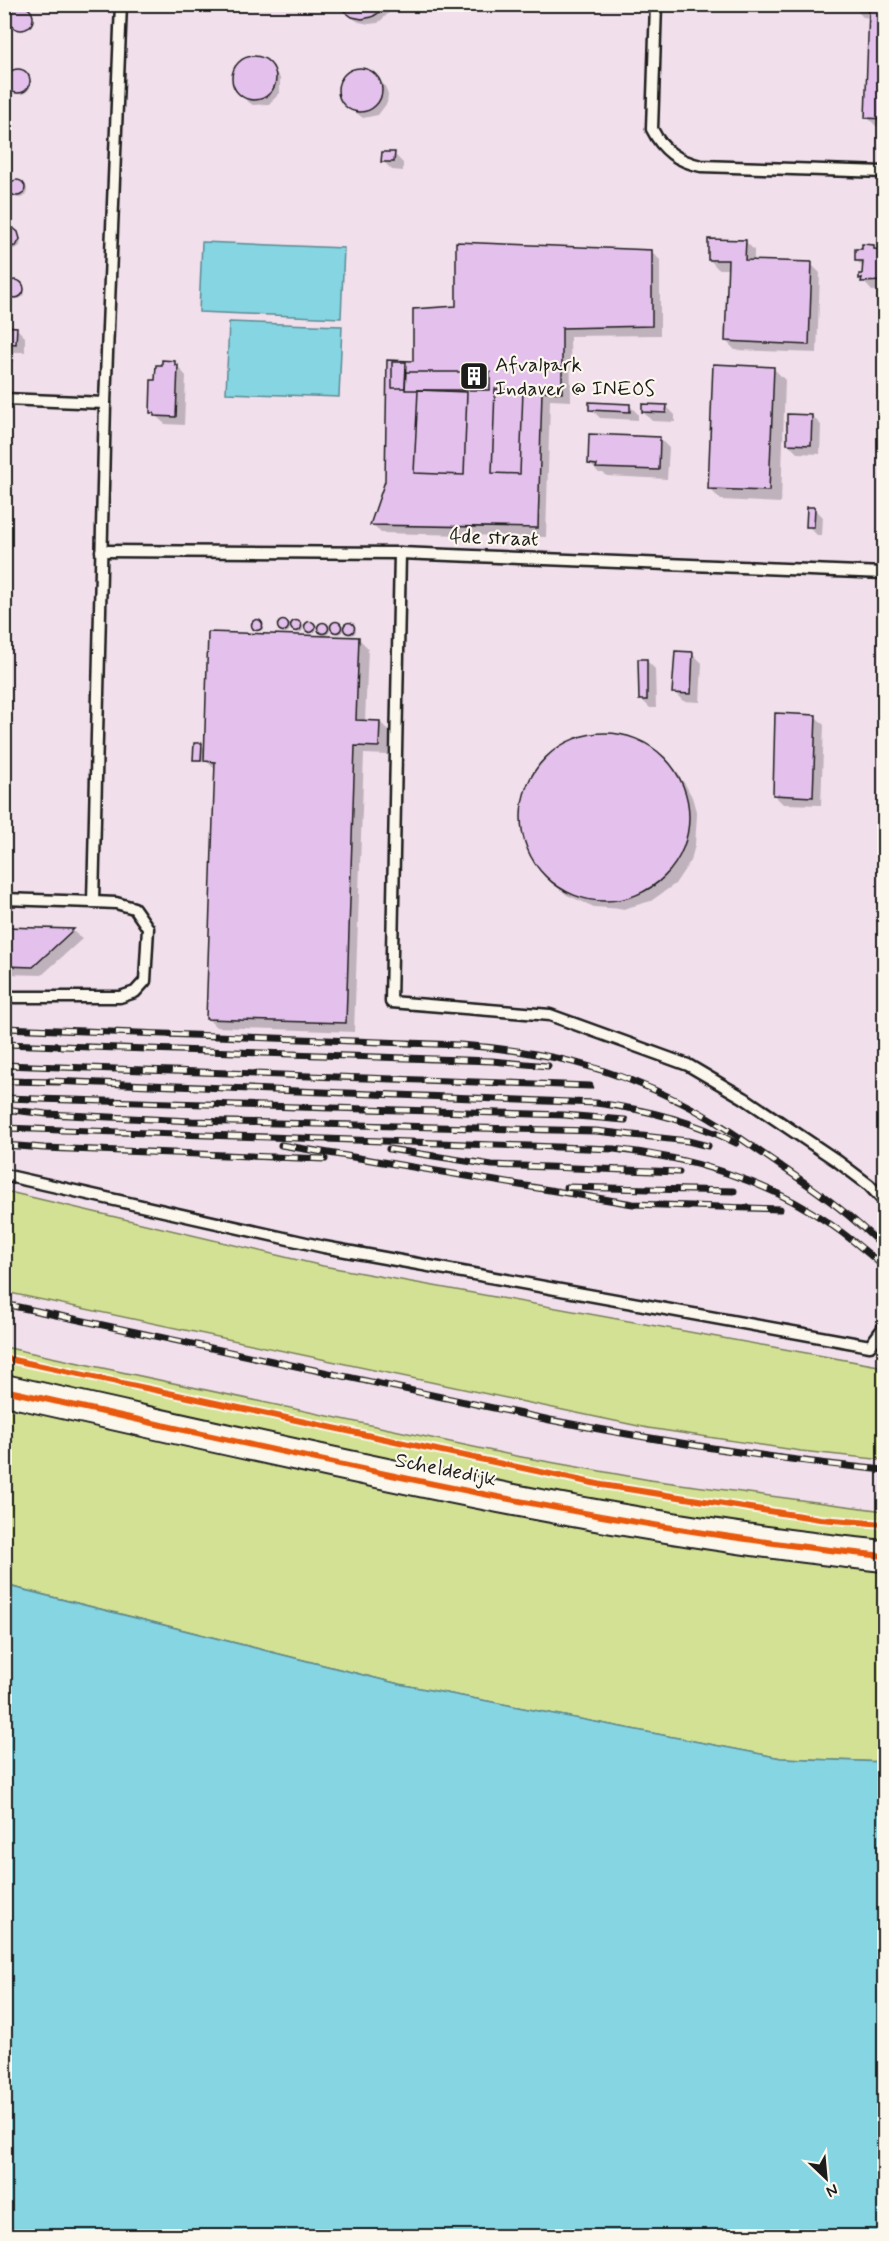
<svg xmlns="http://www.w3.org/2000/svg" width="889" height="2241" font-family="Mynerve,sans-serif">
<style>
.built{fill:#f1dfec}
.green{fill:#d3e194;stroke:#787e58;stroke-width:1.5}
.water{fill:#86d5e2;stroke:#5c8b93;stroke-width:1.5}
.shadow{fill:#0003}
.building{fill:#e4c1ec;stroke:#1c1c1c;stroke-width:1.5}
.lines{fill:none;stroke-linecap:round;stroke-linejoin:round}
.lane-casing{stroke:#1c1c1c;stroke-width:15}
.secondary-casing{stroke:#1c1c1c;stroke-width:34}
.lane{stroke:#fbf7ec;stroke-width:10}
.secondary{stroke:#fbf7ec;stroke-width:30}
.rail-casing{stroke:#1c1c1c;stroke-width:7}
.rail{stroke:#fbf7ec;stroke-width:4.5;stroke-dasharray:14;stroke-linecap:butt}
.cycleway-casing{stroke:#fbf7ec;stroke-width:10}
.cycleway{stroke:#e8590c;stroke-width:6}
.labels{text-anchor:middle;stroke-width:4.5;stroke-linejoin:round;paint-order:stroke}
.poi-label{font-size:21px;fill:#1c1c1c;stroke:#fbf7ec;text-anchor:start}
.street-label{font-size:21px;fill:#1c1c1c;stroke:#fbf7ec}
</style>
<rect width="100%" height="100%" fill="#f6ecec"/>
<filter id="ink" filterUnits="userSpaceOnUse"><feTurbulence type="fractalNoise" baseFrequency=".0167" numOctaves="2"/><feDisplacementMap in="SourceGraphic" scale="12" xChannelSelector="R" yChannelSelector="G"/><feConvolveMatrix kernelMatrix="1 2 1 2 8 2 1 2 1" color-interpolation-filters="sRGB"/></filter>
<g filter="url(#ink)">
<g class="built">
<polygon points="5,5 884,5 884,1367 323,1266 5,1191"/>
<polygon points="5,1292 648,1428 801,1451 884,1460 884,1511 650,1480 516,1456 5,1347"/>
</g>
<g class="green">
<polygon points="5,1191 323,1266 884,1367 884,1460 801,1451 648,1428 5,1292"/>
<polygon points="4,1347 516,1456 650,1480 884,1511 884,1762 781,1758 399,1684 5,1585"/>
</g>
<g class="water">
<polygon points="202,242 344,248 341,318 199,312"/>
<polygon points="229,322 342,326 339,397 226,393"/>
<polygon points="4,1585 399,1684 781,1758 884,1762 884,2236 5,2236"/>
</g>
<g class="shadow">
<polygon points="341,4 392,4 391,11 378,23 369,24 359,22 351,17"/>
<polygon points="854,4 884,4 884,127 876,126 867,117 870,18 863,17 854,8"/>
<circle cx="23" cy="19" r="11"/>
<polygon points="254,57 262,59 269,64 280,78 280,93 269,104 253,105 247,101 235,88 233,80 234,71 238,64 245,59"/>
<polygon points="357,70 365,70 373,73 385,86 388,94 387,103 378,115 363,118 343,103 340,95 340,86 343,79 349,73"/>
<circle cx="20" cy="83" r="11"/>
<polygon points="394,154 403,163 403,171 392,170 383,161"/>
<circle cx="19" cy="190" r="8"/>
<polygon points="18,233 21,239 20,246 15,249 8,249 4,245"/>
<polygon points="745,241 754,250 754,262 811,264 820,273 817,353 735,350 726,341 729,269 718,269 710,260"/>
<polygon points="873,246 878,251 884,251 884,290 872,291 863,281 861,275 864,275 864,268 856,260"/>
<polygon points="651,251 660,260 660,335 570,336 571,401 550,400 546,537 381,533 372,524 386,482 415,362 457,307"/>
<circle cx="17" cy="291" r="8"/>
<polygon points="4,328 16,328 25,337 25,352 14,352 13,362 4,362"/>
<polygon points="174,362 186,376 184,425 165,424 151,412"/>
<polygon points="773,368 785,380 781,503 721,500 709,488"/>
<polygon points="629,405 638,414 638,420 600,418 591,409"/>
<polygon points="666,406 675,415 675,422 652,421 643,412"/>
<polygon points="812,416 821,425 820,454 797,453 788,444"/>
<polygon points="660,439 669,448 667,479 607,476 603,473 599,473 590,464"/>
<polygon points="814,508 823,517 822,535 817,535 808,526"/>
<circle cx="259" cy="626" r="5"/>
<circle cx="285" cy="628" r="5"/>
<circle cx="298" cy="628" r="5"/>
<circle cx="311" cy="628" r="5"/>
<circle cx="338" cy="629" r="5"/>
<circle cx="325" cy="630" r="5"/>
<circle cx="351" cy="630" r="5"/>
<polygon points="359,639 368,648 365,722 380,722 389,731 388,755 364,754 354,1032 216,1027 207,1018 216,770 203,758 203,762 197,761 194,759 201,745 206,749"/>
<polygon points="693,654 702,663 700,702 683,701 674,692"/>
<polygon points="646,660 655,669 656,708 650,708 641,699"/>
<polygon points="815,716 824,725 821,805 783,804 774,795"/>
<polygon points="608,734 625,737 654,749 685,784 692,797 697,815 695,845 691,860 675,884 651,901 623,909 594,907 567,895 552,883 542,873 526,840 523,826 522,805 532,775 556,749 591,736"/>
<polygon points="4,928 73,931 82,939 42,975 4,974"/>
</g>
<g class="building">
<polygon points="339,4 385,4 380,12 372,17 362,19 352,17 344,11"/>
<polygon points="853,4 884,4 884,119 865,118 869,10 853,9"/>
<circle cx="21" cy="18" r="12"/>
<circle cx="254" cy="78" r="22"/>
<circle cx="360" cy="90" r="22"/>
<circle cx="18" cy="81" r="12"/>
<polygon points="382,152 395,152 394,162 381,162"/>
<circle cx="17" cy="188" r="8"/>
<polygon points="12,227 18,232 20,239 16,246 4,247 4,228"/>
<polygon points="708,239 746,240 745,260 812,262 809,345 725,341 728,260 708,260"/>
<polygon points="456,242 652,250 652,326 562,328 562,393 542,391 538,528 370,525 385,481 387,360 413,361 413,309 456,306"/>
<polygon points="862,244 874,245 874,249 884,250 884,281 861,282 862,278 859,279 859,274 862,274 863,261 855,261 855,249 862,249"/>
<circle cx="15" cy="289" r="9"/>
<polygon points="4,326 17,327 16,344 5,343 5,354"/>
<polygon points="162,360 175,361 175,365 178,365 176,417 154,416 154,413 150,413 151,380 155,380 156,365 162,365"/>
<polygon points="392,362 406,362 405,388 392,388"/>
<polygon points="713,364 774,367 769,491 708,489"/>
<polygon points="406,372 490,372 490,390 405,390"/>
<polygon points="495,389 523,390 520,474 492,473"/>
<polygon points="418,390 467,392 464,475 414,473"/>
<polygon points="589,402 630,404 630,412 589,410"/>
<polygon points="642,404 667,405 666,413 642,412"/>
<polygon points="787,414 812,415 811,445 787,444"/>
<polygon points="589,434 660,437 659,470 596,468 597,465 588,464"/>
<polygon points="807,507 815,507 814,527 806,527"/>
<circle cx="257" cy="625" r="5.5"/>
<circle cx="296" cy="626" r="5.5"/>
<circle cx="283" cy="626" r="5.5"/>
<circle cx="336" cy="627" r="5.5"/>
<circle cx="310" cy="627" r="5.5"/>
<circle cx="323" cy="628" r="5.5"/>
<circle cx="349" cy="628" r="5.5"/>
<polygon points="208,632 359,637 356,720 380,721 379,747 355,746 346,1023 206,1019 215,762 204,761"/>
<polygon points="675,651 693,652 691,694 672,693"/>
<polygon points="638,659 647,659 647,700 639,700"/>
<polygon points="775,713 816,715 813,797 773,795"/>
<circle cx="605" cy="817" r="84"/>
<polygon points="194,743 202,743 201,760 193,760"/>
<polygon points="881,796 884,796 884,826 880,826"/>
<polygon points="4,927 74,929 33,967 4,966"/>
</g>
<g class="lines">
<g class="lane-casing">
<g id="lane">
<path d="M656,4L652,129C663,151 678,161 701,166L884,172"/>
<polyline points="4,399 105,403 121,4"/>
<polyline points="101,551 400,553 884,573"/>
<polyline points="400,553 391,1002 550,1015 688,1065 744,1098 836,1160 869,1185 884,1201"/>
<polyline points="4,899 93,902 105,403"/>
<polyline points="4,997 120,997 135,992 145,981 148,928 134,908 116,903 93,902"/>
<polyline points="4,1175 324,1247 870,1346 884,1327"/>
</g>
</g>
<g class="secondary-casing">
<path id="secondary" d="M4,1390C296,1454 587,1526 884,1556"/>
</g>
<use href="#lane" class="lane"/>
<use href="#secondary" class="secondary"/>
<g class="rail-casing">
<g id="rail">
<path d="M4,1028L460,1045C540,1050 611,1067 682,1103C716,1120 747,1143 778,1164C817,1191 851,1214 884,1248"/>
<polyline points="4,1044 492,1061 548,1066"/>
<polyline points="4,1065 590,1086"/>
<polyline points="4,1081 59,1082"/>
<path d="M50,1081L596,1103C644,1109 693,1121 736,1143"/>
<polyline points="4,1098 564,1115 625,1120"/>
<polyline points="4,1109 47,1114 192,1121 596,1131 688,1141 708,1146"/>
<path d="M4,1128L614,1149C689,1157 767,1180 830,1224C849,1237 867,1252 884,1267"/>
<polyline points="4,1145 44,1148 325,1159"/>
<polyline points="281,1145 633,1204 780,1209"/>
<polyline points="389,1149 492,1165 679,1172"/>
<polyline points="567,1187 734,1191"/>
<path d="M4,1304L550,1420C661,1441 772,1459 884,1470"/>
</g>
</g>
<use href="#rail" class="rail"/>
<g class="cycleway-casing">
<g id="cycleway">
<polyline points="4,1358 602,1485 820,1519 884,1524"/>
<path d="M4,1390C296,1454 587,1526 884,1556"/>
</g>
</g>
<use href="#cycleway" class="cycleway"/>
</g>
</g>
<defs>
<g id="building-square" transform="scale(1.5)"><rect x="-9" y="-9" width="18" height="18" rx="4" fill="#1c1c1c" stroke="#fbf7ec"/><path d="M-4-6H4V6H1V3H-1V6H-4ZM-2.5-4.3h1.7v1.8h-1.7ZM.8-4.3h1.7v1.8H.8ZM-2.5-1h1.7V.8h-1.7ZM.8-1h1.7V.8H.8Z" fill="#fff"/></g>
</defs>
<g fill-rule="evenodd">
<use href="#building-square" x="474" y="376"/>
</g>
<g class="labels">
<g class="poi-label">
<text x="495" y="371">Afvalpark<tspan x="495" dy="24">Indaver @ INEOS</tspan></text>
</g>
<g class="street-label">
<text transform="translate(494 537) rotate(2)" y="7">4de straat</text>
<text transform="translate(446 1469) rotate(11)" y="7">Scheldedijk</text>
</g>
</g>
<rect width="889" height="2241" fill="none" stroke="#fbf7ec" stroke-width="24"/>
<rect x="12" y="12" width="865" height="2217" fill="none" stroke="#1c1c1c" stroke-width="2" filter="url(#ink)"/>
<g transform="translate(826 2178) rotate(154)" stroke="#fbf7ec" stroke-width="4.5" paint-order="stroke">
<path d="M0-4.5L10 22L0 15L-10 22Z" fill="#1c1c1c"/>
<text y="-9" font-size="16" font-weight="bold" text-anchor="middle" fill="#1c1c1c">N</text>
</g>
</svg>
